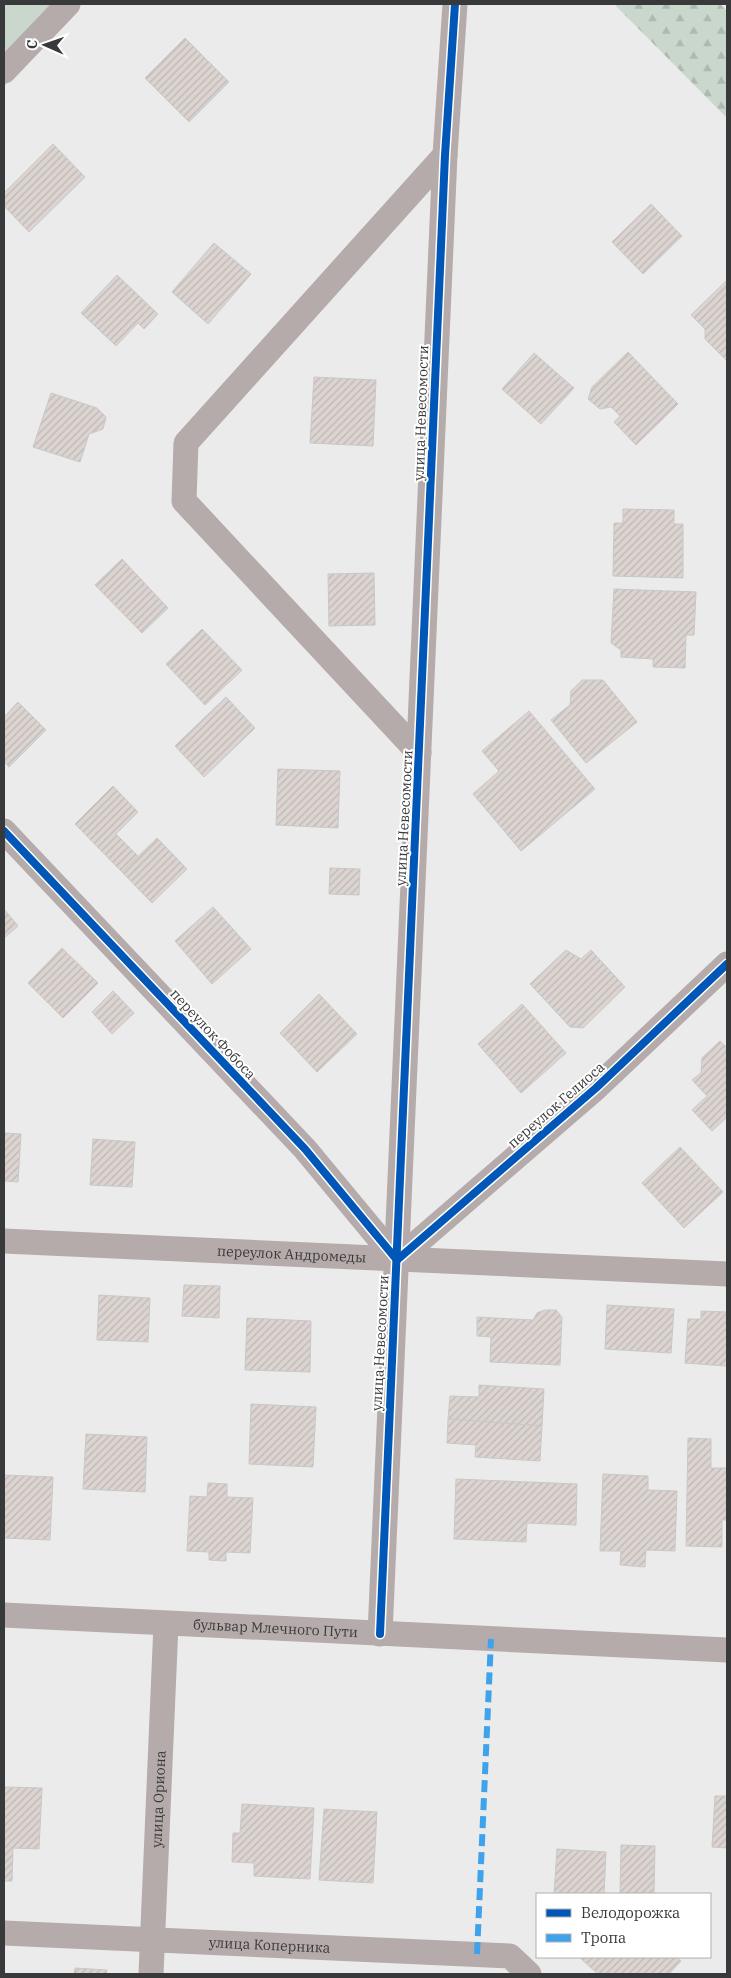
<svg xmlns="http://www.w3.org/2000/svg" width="731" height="1978" font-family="'IBM Plex Serif',serif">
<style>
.forest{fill:url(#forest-firs)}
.garden{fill:#c9d7cd}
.building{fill:url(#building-hatch);stroke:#c8c8c8}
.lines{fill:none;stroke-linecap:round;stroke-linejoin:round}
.street{stroke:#b5abaa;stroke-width:25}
.quiet{stroke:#3fa3ec;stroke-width:6;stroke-dasharray:12 6;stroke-linecap:butt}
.cycleway-casing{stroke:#fff;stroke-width:11}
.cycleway{stroke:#0057b8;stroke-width:8}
.labels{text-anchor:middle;stroke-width:4;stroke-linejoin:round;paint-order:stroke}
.street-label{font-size:14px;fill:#38393a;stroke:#fff}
</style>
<defs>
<pattern id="forest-firs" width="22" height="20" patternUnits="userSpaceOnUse" patternTransform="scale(1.25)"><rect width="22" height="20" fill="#c9d7cd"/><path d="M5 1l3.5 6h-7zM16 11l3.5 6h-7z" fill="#adb9b1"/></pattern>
<pattern id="building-hatch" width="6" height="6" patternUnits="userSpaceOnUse" patternTransform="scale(1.25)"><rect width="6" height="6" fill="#dcd4d1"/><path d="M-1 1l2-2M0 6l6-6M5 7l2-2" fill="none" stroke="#beb7b4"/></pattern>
</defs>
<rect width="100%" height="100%" fill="#ebebec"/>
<polygon class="forest" points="614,4 720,4 727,11 727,118"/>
<polygon class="garden" points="4,4 82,4 4,86"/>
<g class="building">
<polygon points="185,38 229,82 189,122 145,78"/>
<polygon points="53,144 85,177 29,232 4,206 4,193"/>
<polygon points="651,204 682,236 643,274 612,242"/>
<polygon points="214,243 251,274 208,324 172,292"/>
<polygon points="117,275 158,314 144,329 138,323 116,346 81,313"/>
<polygon points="727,280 727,361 705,339 705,329 691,315"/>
<polygon points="628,352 678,404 636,445 614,422 620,416 611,407 600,409 588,399 592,387"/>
<polygon points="534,353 574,388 541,424 502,389"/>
<polygon points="314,377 376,380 373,446 310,443"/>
<polygon points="51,393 97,408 106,417 103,429 89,434 80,462 33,447"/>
<polygon points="623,509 674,510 674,524 683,524 683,578 613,576 614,523 623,523"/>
<polygon points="122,559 168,608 142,633 95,585"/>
<polygon points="374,573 375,625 329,626 328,574"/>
<polygon points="614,589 696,592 694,635 686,635 685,668 653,667 653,659 621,657 621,650 611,643"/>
<polygon points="202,629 242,670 205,705 166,664"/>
<polygon points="582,680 603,680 637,722 586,763 551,720 570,705 571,691"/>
<polygon points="226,697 255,728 204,777 175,746"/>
<polygon points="18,702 46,730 9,767 4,761 4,717"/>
<polygon points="529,711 595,789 521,851 473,794 499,771 482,751"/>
<polygon points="278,769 340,771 338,828 276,825"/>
<polygon points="113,786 138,812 116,834 138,856 122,872 75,824"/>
<polygon points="157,838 187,869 152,903 122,872"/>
<polygon points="330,868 360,869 359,895 329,894"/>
<polygon points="213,907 251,949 212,984 175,941"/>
<polygon points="4,909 18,926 4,938"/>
<polygon points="62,948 98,983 63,1018 28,983"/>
<polygon points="566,950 581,959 591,950 625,987 583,1028 570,1027 530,984"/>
<polygon points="113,991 134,1013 112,1034 92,1012"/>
<polygon points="319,994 357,1034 317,1072 280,1033"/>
<polygon points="522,1004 566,1053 521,1093 478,1044"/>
<polygon points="720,1041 727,1048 727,1117 712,1131 692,1110 707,1096 692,1080 701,1073 702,1058"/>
<polygon points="4,1133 21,1134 18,1182 4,1181"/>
<polygon points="93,1139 135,1142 132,1187 90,1185"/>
<polygon points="680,1147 723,1192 684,1228 642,1183"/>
<polygon points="184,1285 220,1286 219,1318 182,1316"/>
<polygon points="99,1295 150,1298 148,1342 97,1340"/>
<polygon points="607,1305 674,1309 671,1353 605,1349"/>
<polygon points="545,1310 556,1310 562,1317 560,1365 490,1362 491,1337 477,1336 477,1317 533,1320 537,1313"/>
<polygon points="701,1311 727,1312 727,1366 685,1363 688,1319 701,1319"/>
<polygon points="247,1318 311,1321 310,1372 245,1370"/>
<polygon points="479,1385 544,1389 542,1426 448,1419 450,1396 479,1397"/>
<polygon points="251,1404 316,1407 313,1467 249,1464"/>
<polygon points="448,1419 542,1426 540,1461 475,1457 476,1445 447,1443"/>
<polygon points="86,1434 147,1437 145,1492 83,1489"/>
<polygon points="688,1438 711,1439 711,1468 727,1468 727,1520 722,1520 722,1547 686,1546"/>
<polygon points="603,1474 648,1476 648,1490 677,1491 675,1551 646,1550 645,1567 620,1565 621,1551 600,1551"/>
<polygon points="4,1475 53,1477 50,1540 4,1538"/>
<polygon points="456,1479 577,1484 576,1525 527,1523 526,1542 454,1539"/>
<polygon points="208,1483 227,1484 227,1497 253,1498 250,1553 226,1552 226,1561 209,1560 209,1552 187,1551 190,1496 207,1497"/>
<polygon points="4,1787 42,1788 39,1849 13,1848 12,1881 4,1881"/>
<polygon points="715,1796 727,1796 727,1848 712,1847"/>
<polygon points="242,1804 314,1808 310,1879 254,1876 254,1863 232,1862 233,1833 240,1833"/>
<polygon points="324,1809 377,1812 373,1883 319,1880"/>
<polygon points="621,1845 655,1846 654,1894 620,1894"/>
<polygon points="557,1849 606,1852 604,1894 554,1894"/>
<polygon points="579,1957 676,1957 681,1961 669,1974 598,1974"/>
<polygon points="75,1968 107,1970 106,1974 74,1974"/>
</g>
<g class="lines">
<g class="street">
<polyline points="4,71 68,4"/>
<polyline points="419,753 184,501 186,443 445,155"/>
<polyline points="4,831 305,1149 397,1260 596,1088 727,964"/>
<path id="s1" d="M4,1241L727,1274"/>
<path id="s2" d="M4,1615L727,1650"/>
<polyline points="380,1634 445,155 455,4"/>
<path id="s3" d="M4,1933L510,1956L529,1974"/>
<path id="s4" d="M151,1974L166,1624"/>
</g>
<polyline class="quiet" points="477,1954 491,1639"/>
<g class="cycleway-casing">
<g id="cycleway">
<polyline points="4,831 305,1149 397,1260 596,1088 727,964"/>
<polyline points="380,1634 445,155 455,4"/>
</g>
</g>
<use href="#cycleway" class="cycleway"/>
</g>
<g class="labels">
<g class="street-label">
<text transform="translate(421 413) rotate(-88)" y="5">улица Невесомости</text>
<text transform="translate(404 818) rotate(-87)" y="5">улица Невесомости</text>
<text transform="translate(213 1034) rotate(47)" y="5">переулок Фобоса</text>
<text transform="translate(556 1105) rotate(-41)" y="5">переулок Гелиоса</text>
<text dy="5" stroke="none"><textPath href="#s1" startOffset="288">переулок Андромеды</textPath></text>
<text transform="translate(380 1343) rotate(-87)" y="5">улица Невесомости</text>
<text dy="5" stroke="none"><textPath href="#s2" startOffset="272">бульвар Млечного Пути</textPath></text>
<text dy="5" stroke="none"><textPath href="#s4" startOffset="175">улица Ориона</textPath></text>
<text dy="5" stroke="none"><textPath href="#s3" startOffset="266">улица Коперника</textPath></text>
</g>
</g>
<rect width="731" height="1978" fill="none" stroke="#38393a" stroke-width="10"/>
<rect x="536" y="1893" width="175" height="65" fill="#ffffff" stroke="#afb0b0"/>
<rect x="546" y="1909" width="25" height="8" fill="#0057b8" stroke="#afb0b0"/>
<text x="581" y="1918" font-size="15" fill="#38393a">Велодорожка</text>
<rect x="546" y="1934" width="25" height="8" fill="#3fa3ec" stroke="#afb0b0"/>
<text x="581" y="1943" font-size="15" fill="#38393a">Тропа</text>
<g transform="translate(45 45) rotate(272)" stroke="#ffffff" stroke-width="4" paint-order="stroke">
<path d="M0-4L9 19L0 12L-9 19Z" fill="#38393a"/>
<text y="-8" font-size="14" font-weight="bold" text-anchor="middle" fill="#38393a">С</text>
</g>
</svg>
